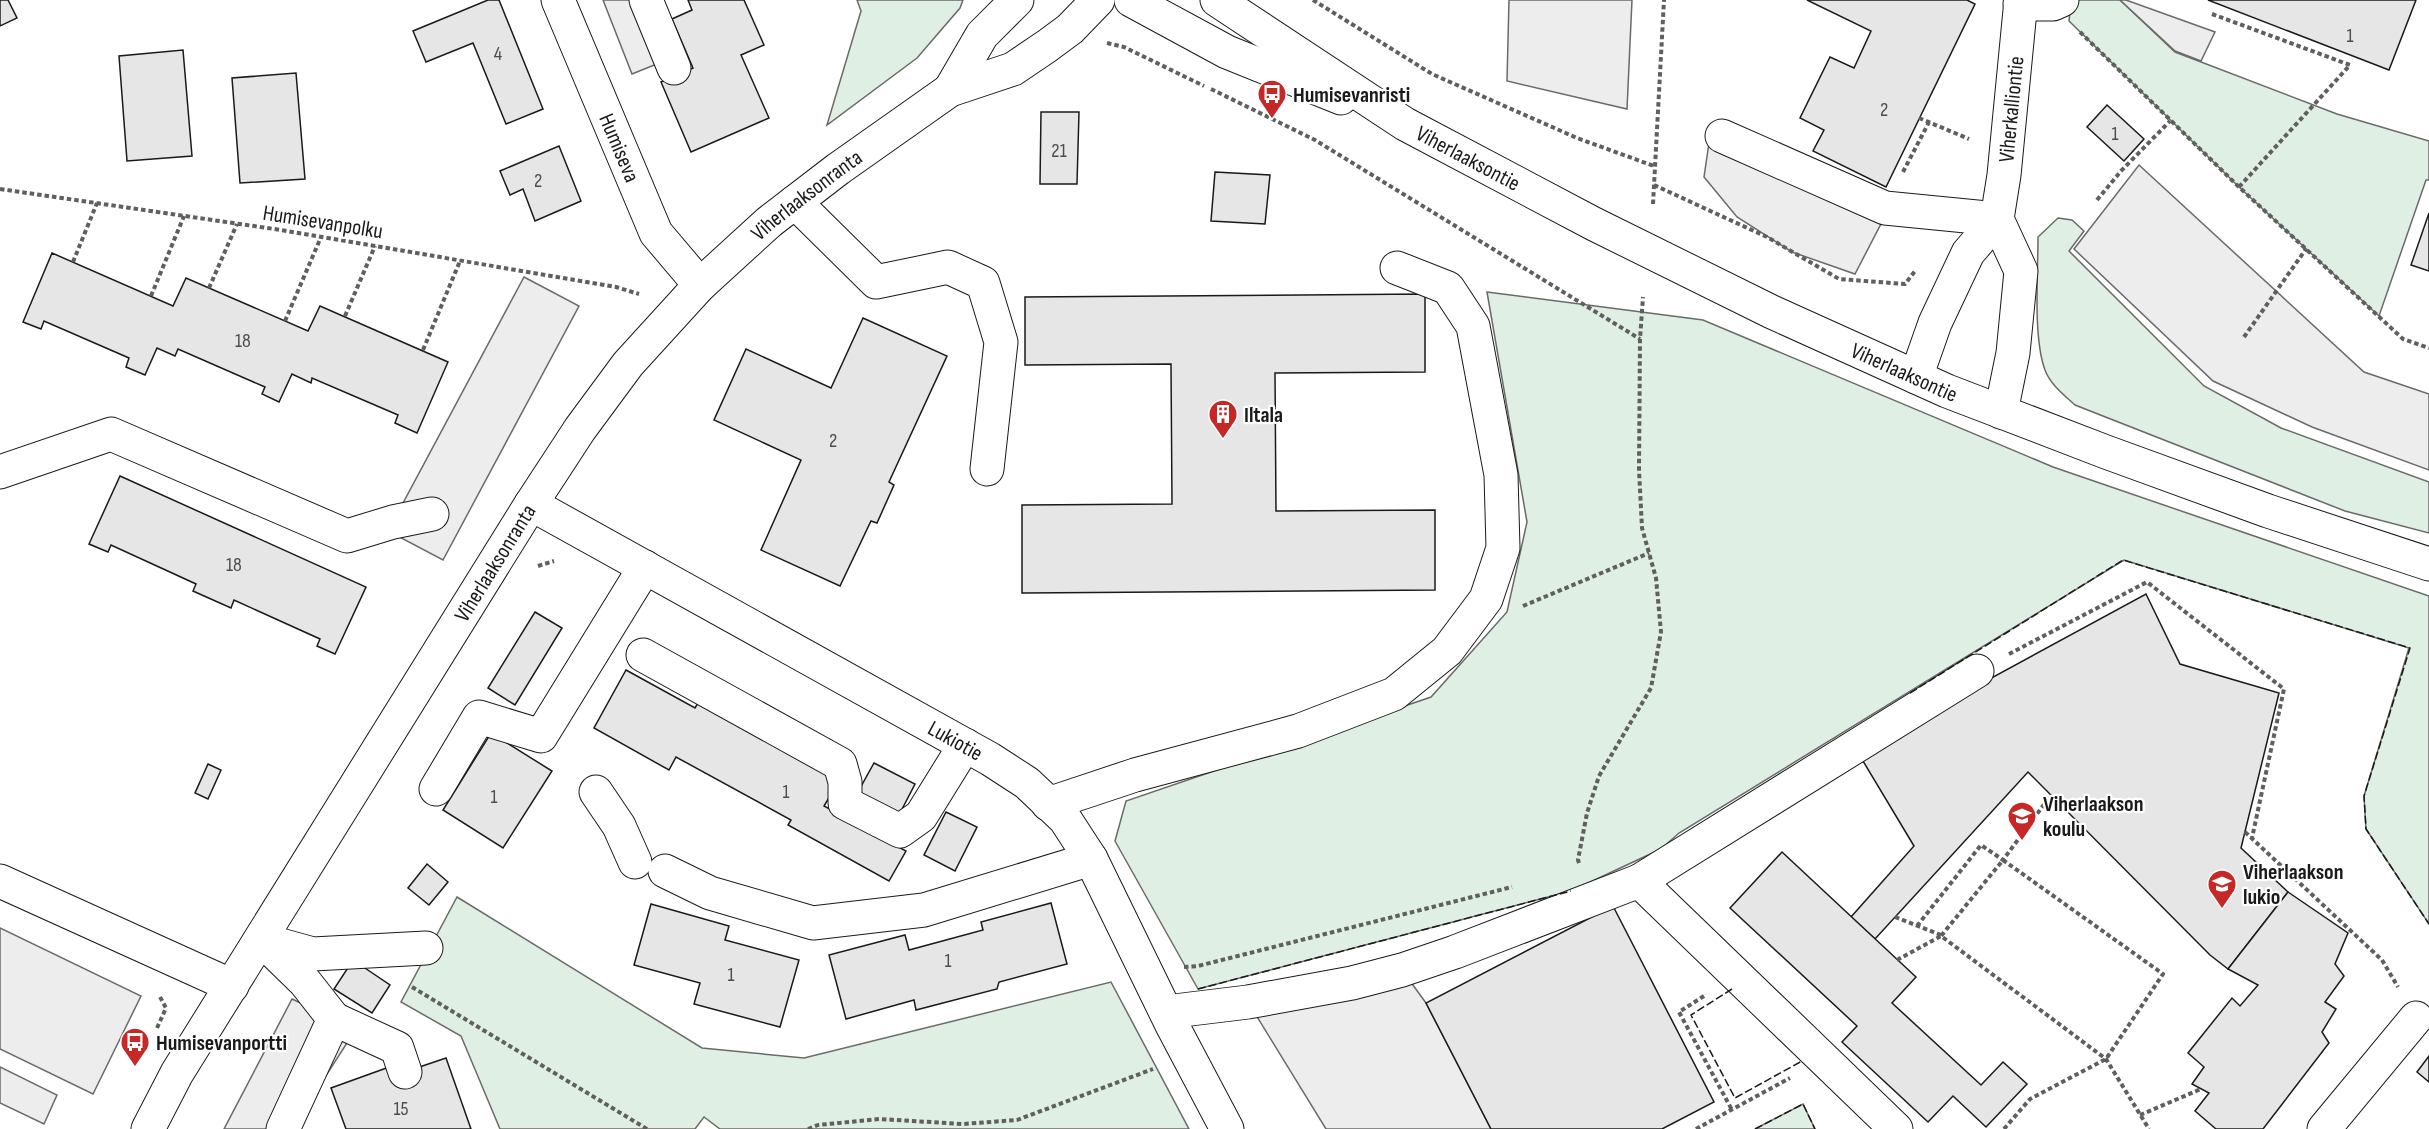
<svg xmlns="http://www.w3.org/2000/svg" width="2429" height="1129" font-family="'Sofia Sans Condensed',sans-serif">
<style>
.green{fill:#e0efe3;stroke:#6a6a6a;stroke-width:1.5}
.parking{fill:#ededed;stroke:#6a6a6a;stroke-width:1.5}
.building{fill:#e6e6e6;stroke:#1a1a1a;stroke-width:1.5}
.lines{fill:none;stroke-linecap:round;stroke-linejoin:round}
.minor-casing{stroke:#1a1a1a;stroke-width:35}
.path{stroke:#5f5f5f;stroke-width:4;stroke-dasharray:4.5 3;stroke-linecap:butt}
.minor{stroke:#fff;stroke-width:33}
.fence{stroke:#1a1a1a;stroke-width:1.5;stroke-dasharray:8 3;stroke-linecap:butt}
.labels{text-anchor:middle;stroke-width:4.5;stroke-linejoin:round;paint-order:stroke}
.number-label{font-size:20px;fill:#4d4d4d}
.poi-label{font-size:22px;font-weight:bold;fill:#1a1a1a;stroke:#fff;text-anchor:start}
.street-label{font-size:22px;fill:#1a1a1a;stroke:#fff}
</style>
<rect width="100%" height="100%" fill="#fff"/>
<g class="green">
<polygon points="857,0 963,0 960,8 917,58 827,125 861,11"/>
<polygon points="2071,0 2120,0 2175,52 2337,114 2429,141 2429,180 2426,180 2379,316 2239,187 2069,21"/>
<path d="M2058,218L2072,220L2084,231L2069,251L2204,386L2281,428L2429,482V533L2345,511L2075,405C2064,395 2050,384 2045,370C2033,338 2038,273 2038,237Z"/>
<polygon points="1487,292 1703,320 2053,467 2429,596 2429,924 2366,829 2364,796 2409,648 2124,560 1679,833 1661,849 1571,891 1198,989 1115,841 1126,801 1431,697 1507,612 1527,522"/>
<polygon points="457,897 702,1048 804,1058 1111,982 1189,1129 720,1129 704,1117 695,1129 500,1129 461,1036 401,1002"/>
<polygon points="1803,1104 1815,1129 1755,1129"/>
</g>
<g class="parking">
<polygon points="603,0 658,0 679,55 632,74"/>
<polygon points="1509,0 1632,0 1627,109 1507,81"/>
<polygon points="2120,0 2126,0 2215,32 2201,61 2175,51"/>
<polygon points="1710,136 1884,218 1855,274 1792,252 1737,217 1704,177"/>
<polygon points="2139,165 2364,372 2429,394 2429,470 2312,427 2213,381 2074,249"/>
<polygon points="524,277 579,306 443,560 388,531"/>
<polygon points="0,928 141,996 93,1094 0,1049"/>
<polygon points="1402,970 1426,1003 1491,1129 1326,1129 1248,1002"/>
<polygon points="292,999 356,1029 316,1091 297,1129 224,1129"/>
<polygon points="0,1067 57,1095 44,1124 0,1103"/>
</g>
<g class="building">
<polygon points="0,0 8,0 17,18 0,26"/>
<polygon points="488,0 499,0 543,109 506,124 473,43 426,62 413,31"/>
<polygon points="688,0 744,0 764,45 741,55 769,118 691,152 661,82 693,68 672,19 692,10"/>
<polygon points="1807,0 1967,0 1975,4 1886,187 1813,151 1824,130 1800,118 1830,57 1854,68 1871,31"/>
<polygon points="2208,0 2416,0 2389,70"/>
<polygon points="183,50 192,156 127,161 119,56"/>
<polygon points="296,73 305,179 240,183 232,78"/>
<polygon points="2107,105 2144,139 2124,161 2087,127"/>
<polygon points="1041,112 1079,112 1077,184 1040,184"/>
<polygon points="559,146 581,201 535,221 523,189 510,195 500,171"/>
<polygon points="1215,172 1270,175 1265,224 1211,221"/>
<polygon points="2429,213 2429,271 2411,265"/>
<polygon points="52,253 173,306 186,278 308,331 320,306 448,362 417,433 395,423 398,415 312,378 311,383 292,374 279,402 262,394 265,387 178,349 175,356 157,348 145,375 126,367 129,358 44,321 41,329 23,322"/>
<polygon points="1425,294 1425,372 1275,373 1276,511 1435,510 1435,590 1022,593 1022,505 1172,504 1171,364 1025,365 1025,297"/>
<polygon points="863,318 947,356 889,482 894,485 877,523 871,521 840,586 761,550 801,460 714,420 746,349 831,388"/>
<polygon points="120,476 366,587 335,654 317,646 320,639 234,600 231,608 193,591 196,584 111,545 108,552 89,544"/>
<polygon points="2146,594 2180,664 2279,693 2241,848 2288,892 2228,969 2210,955 2028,772 1875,939 1851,917 1914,846 1857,751"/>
<polygon points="535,612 562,628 515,705 488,688"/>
<polygon points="626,670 695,708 701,698 842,776 824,806 906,851 889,881 788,825 791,820 676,757 669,770 594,728"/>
<polygon points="491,733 552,771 503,848 443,810"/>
<polygon points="874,763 915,784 900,813 858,792"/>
<polygon points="208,764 221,770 208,799 195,793"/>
<polygon points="946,812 977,827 955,871 924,855"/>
<polygon points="1782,852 1916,977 1892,1003 1981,1085 2003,1062 2027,1084 1986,1127 1953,1096 1928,1122 1842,1042 1857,1026 1730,908"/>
<polygon points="427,864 448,882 429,905 408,888"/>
<polygon points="2288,892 2348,933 2335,964 2344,976 2325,1002 2336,1009 2322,1032 2329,1043 2263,1129 2216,1129 2195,1111 2209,1093 2192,1084 2204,1067 2188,1053 2232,998 2240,1006 2258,985 2228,969"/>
<polygon points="1051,903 1067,964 999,982 997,989 916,1010 914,1000 846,1019 829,955 905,935 909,950 983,930 981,922"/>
<polygon points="651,904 729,926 725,940 799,960 780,1027 694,1004 700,983 634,965"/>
<polygon points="1613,906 1714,1102 1662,1129 1491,1129 1426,1003"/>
<polygon points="353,960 390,985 372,1013 334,989"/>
<polygon points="2429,1056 2429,1082 2417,1072"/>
<polygon points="446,1058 471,1129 346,1129 331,1088 392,1066 396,1075"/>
</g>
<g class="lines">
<g class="minor-casing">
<g id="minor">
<path id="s1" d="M558,0L656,233L700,285"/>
<polyline points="646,0 674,68"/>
<polyline points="1131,0 1227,52 1341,98"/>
<path id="s2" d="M1217,0L1405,124L1594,224L1772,312L1947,391L2106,452L2268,511L2429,564"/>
<polyline points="2020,4 2053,4 2062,0"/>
<polyline points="950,90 982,35 1017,0"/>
<polyline points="1722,136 1885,208 1997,219"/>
<polyline points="795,202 876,282 948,267 983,283 1001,342 987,469"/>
<polyline points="1997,219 2021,271 2013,353 2001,412"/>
<path id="s3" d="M1916,377L1935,323L1968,253L1997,219L2004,175L2021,0"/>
<polyline points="0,472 111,434 347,536 393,522 432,514"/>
<path id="s4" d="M531,504L990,759L1027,783L1065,819L1091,859L1172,1025L1227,1129"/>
<polyline points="643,655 840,764 845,782 845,803 900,831 921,816 965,745"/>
<polyline points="436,789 479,717 541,736 645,567"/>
<polyline points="596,792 619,826 635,862"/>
<polyline points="1048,804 1135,775 1298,731 1394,694 1447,651 1486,599 1503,548 1501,475 1473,326 1448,288 1397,268"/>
<polyline points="665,871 710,893 813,923 924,910 1091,859"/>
<polyline points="0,881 232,986"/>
<polyline points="1639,881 1896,1129"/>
<polyline points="261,939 305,982 334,1019 283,1129"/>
<polyline points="266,941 313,954 426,948"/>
<polyline points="1166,1012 1248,1002 1352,983 1402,970 1455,952 1639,881 1977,671"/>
<polyline points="334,1019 397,1048 405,1072"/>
<path id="s5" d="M148,1129L177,1073L531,504L580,429L628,364L700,285L769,222L838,169L950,90L1013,69L1047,46L1070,29L1098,0"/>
<polyline points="2324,1129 2416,1018"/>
</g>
</g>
<g class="path">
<polyline points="1313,0 1432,74 1577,138 1654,166"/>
<polyline points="2212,14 2350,65 2239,187"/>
<polyline points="2080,32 2239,187 2403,339 2429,348"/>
<polyline points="1107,43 1124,47 1204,86"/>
<polyline points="1211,89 1315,140 1640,339"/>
<polyline points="1919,118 1969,139"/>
<polyline points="1903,172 1929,122"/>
<polyline points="1654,185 1767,237 1839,279 1905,284 1915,271"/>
<polyline points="0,189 281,230 616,287 639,294"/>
<polyline points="2097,200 2121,171 2170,121"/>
<polyline points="1653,204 1664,0"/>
<polyline points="73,262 97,203"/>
<polyline points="209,288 237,224"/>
<polyline points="151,296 184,216"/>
<polyline points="345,316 375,246"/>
<polyline points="285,321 321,237"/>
<polyline points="2244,337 2306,249"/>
<polyline points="423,350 460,261"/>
<polyline points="538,566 554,561"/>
<polyline points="1523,606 1649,553"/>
<polyline points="2009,654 2147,582 2284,689 2252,838"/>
<polyline points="2245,832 2382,960 2398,987"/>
<polyline points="1579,863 1578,860 1587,813 1599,776 1651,688 1661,632 1656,578 1642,528 1639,470 1640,339 1643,297"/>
<polyline points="1895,917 1941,935"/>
<polyline points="1917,926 1981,845 2003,860 2051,795"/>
<polyline points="1897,960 1941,936"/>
<polyline points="1184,967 1198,966 1512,887"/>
<polyline points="412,987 647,1129"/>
<polyline points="1704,996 1679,1012 1732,1110"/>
<polyline points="157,1028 166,1008 159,995"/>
<polyline points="2140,1115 2201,1089"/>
<polyline points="808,1129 818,1125 879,1119 963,1124 1017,1120 1153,1069"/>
<polyline points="1696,1129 1790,1078"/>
<polyline points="2004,1129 2030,1099 2106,1059 2163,974 2003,860 1941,936 2106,1059 2149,1129"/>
</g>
<use href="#minor" class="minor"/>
<g class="fence">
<polyline points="1910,693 2123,560 2410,648 2364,796 2366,829 2429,924"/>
<polyline points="1198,989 1571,891"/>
<polyline points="1732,989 1691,1015 1735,1098 1802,1061"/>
<polyline points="1755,1129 1803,1104 1815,1129"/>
</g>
</g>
<defs>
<g id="bus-pin" transform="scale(1.5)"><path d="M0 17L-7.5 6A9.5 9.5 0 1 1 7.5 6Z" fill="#c62828" stroke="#fff"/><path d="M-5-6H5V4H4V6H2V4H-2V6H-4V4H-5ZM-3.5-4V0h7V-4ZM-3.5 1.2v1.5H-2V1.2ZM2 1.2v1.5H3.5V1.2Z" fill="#fff"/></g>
<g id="building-pin" transform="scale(1.5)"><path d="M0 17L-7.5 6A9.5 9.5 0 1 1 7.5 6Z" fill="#c62828" stroke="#fff"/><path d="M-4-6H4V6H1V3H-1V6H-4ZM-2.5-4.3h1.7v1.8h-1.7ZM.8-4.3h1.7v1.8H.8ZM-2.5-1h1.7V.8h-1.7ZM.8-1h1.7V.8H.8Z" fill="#fff"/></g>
<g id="school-pin" transform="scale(1.5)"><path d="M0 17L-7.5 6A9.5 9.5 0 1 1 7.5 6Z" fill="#c62828" stroke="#fff"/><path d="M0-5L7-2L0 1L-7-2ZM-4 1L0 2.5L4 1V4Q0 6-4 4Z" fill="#fff"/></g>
</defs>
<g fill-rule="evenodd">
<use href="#bus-pin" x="1272" y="94"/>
<use href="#building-pin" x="1223" y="414"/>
<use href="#school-pin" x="2022" y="816"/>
<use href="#school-pin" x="2222" y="884"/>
<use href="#bus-pin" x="135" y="1042"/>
</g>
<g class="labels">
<g class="number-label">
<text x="2350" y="42">1</text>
<text x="498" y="60">4</text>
<text x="1884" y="116">2</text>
<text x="2115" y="140">1</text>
<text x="1059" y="157">21</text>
<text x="538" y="187">2</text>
<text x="243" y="347">18</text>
<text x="833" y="447">2</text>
<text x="234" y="571">18</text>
<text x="786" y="798">1</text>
<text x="494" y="803">1</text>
<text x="948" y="967">1</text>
<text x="731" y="981">1</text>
<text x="401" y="1115">15</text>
</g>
<g class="poi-label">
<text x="1293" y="102">Humisevanristi</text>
<text x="1244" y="422">Iltala</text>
<text x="2043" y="811">Viherlaakson<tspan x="2043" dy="25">koulu</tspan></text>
<text x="2243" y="879">Viherlaakson<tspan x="2243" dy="25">lukio</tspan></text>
<text x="156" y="1050">Humisevanportti</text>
</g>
<g class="street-label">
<text dy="8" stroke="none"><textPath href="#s3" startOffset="290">Viherkalliontie</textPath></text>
<text dy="8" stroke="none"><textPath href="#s1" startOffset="160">Humiseva</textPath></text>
<text dy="8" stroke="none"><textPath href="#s2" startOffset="297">Viherlaaksontie</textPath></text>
<text dy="8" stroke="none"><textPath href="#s5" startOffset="1150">Viherlaaksonranta</textPath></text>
<text transform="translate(323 221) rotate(9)" y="8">Humisevanpolku</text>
<text dy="8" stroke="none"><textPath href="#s2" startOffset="783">Viherlaaksontie</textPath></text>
<text dy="8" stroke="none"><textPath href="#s5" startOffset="664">Viherlaaksonranta</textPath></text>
<text dy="8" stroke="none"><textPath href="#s4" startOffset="486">Lukiotie</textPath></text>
</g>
</g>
</svg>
